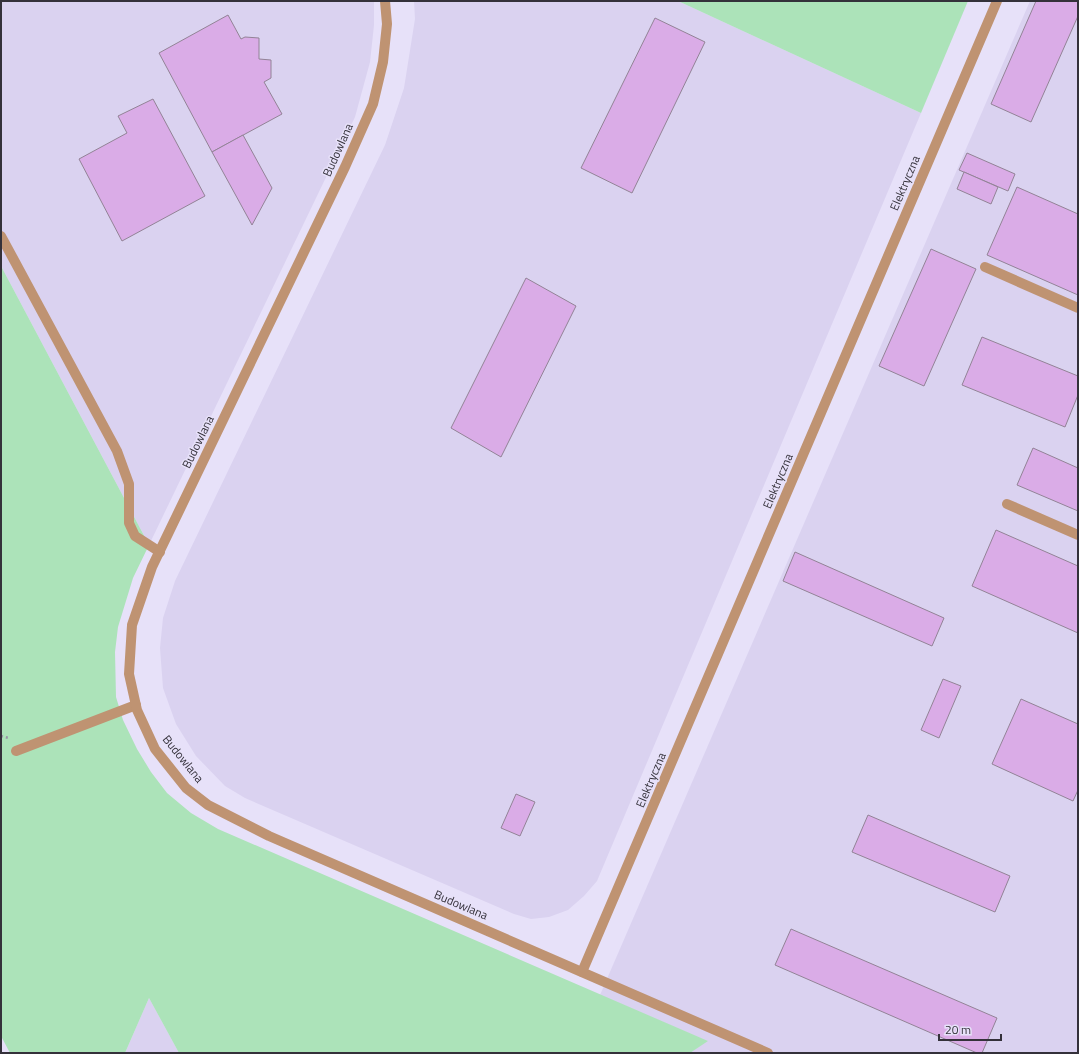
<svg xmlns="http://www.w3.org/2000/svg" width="1079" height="1054" font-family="'Titillium Web',sans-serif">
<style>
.built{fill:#dad2f0}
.green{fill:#ace3b9}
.building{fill:#daace7;stroke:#928396}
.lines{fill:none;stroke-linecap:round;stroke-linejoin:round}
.path{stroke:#9994a6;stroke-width:2.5;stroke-dasharray:2 3;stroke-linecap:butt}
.service{stroke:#bf9372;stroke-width:10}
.minor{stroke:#bf9372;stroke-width:10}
.labels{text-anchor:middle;stroke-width:3;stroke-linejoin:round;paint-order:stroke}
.street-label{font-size:12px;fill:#34313a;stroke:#e7e1f9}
</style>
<rect width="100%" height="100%" fill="#e7e1f9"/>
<g class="built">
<polygon points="1,1 374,1 374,25 370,62 355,117 149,545 1,266"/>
<polygon points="414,1 678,1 921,113 597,881 584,896 568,910 549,917 531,919 514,914 245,798 225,786 196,756 176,724 163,688 160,648 163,618 175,581 385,145 404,88 415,19"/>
<polygon points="1030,1 1078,1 1078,1053 690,1053 707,1041 600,995"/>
<polygon points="149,998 179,1053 125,1053"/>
</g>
<g class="green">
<polygon points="678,1 968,1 921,113"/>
<polygon points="1,266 149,545 133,578 118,627 115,652 116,697 123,720 137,749 151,772 167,793 191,813 218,829 708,1041 690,1053 179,1053 149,998 125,1053 10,1053 1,1036"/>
</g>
<g class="building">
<polygon points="1036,1 1078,1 1078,16 1031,122 991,104"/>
<polygon points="228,15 241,39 245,37 259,38 259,59 271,60 271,78 264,82 282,114 212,152 159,53"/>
<polygon points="655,18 705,42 632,193 581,168"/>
<polygon points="153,99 205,196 122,241 79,159 127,133 118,116"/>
<polygon points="243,135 272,188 252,225 212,152"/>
<polygon points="967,153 1015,174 1008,191 959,170"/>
<polygon points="964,172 998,187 991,204 957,189"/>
<polygon points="1017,187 1078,214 1078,295 987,255"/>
<polygon points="931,249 976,269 924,386 879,366"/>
<polygon points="526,278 576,306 501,457 451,428"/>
<polygon points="982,337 1078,376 1078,395 1065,427 962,385"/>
<polygon points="1033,448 1078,468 1078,511 1017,485"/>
<polygon points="996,530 1078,566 1078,633 972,586"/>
<polygon points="795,552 944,618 932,646 783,581"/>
<polygon points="943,679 961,686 939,738 921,730"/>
<polygon points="1021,699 1078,724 1078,790 1073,801 992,764"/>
<polygon points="516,794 535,802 520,836 501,828"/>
<polygon points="868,815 1010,876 995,912 852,852"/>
<polygon points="791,929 997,1018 982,1053 977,1053 775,965"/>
</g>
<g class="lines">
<polyline class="path" points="1,736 9,738"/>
<g class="service">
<polyline points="1,236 117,451 129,484 129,523 135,536 160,552"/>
<polyline points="985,267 1078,308"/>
<polyline points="1007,504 1078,535"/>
<polyline points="16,751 136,705"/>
</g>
<g class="minor">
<polyline points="385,1 387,24 383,62 373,104 345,167 152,567 132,625 129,674 137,710 155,749 186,788 208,805 269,836 768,1053"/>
<polyline points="582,972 997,1"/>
</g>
</g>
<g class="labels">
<g class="street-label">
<text transform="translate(338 150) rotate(-66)" y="4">Budowlana</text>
<text transform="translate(905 183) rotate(-67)" y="4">Elektryczna</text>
<text transform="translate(198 442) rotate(-64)" y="4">Budowlana</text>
<text transform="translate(778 481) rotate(-67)" y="4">Elektryczna</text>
<text transform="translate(183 759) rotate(51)" y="4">Budowlana</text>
<text transform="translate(651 780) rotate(-67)" y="4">Elektryczna</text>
<text transform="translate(461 905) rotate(23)" y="4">Budowlana</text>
</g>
</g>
<rect width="1079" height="1054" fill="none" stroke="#34313a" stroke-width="4"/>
<path d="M939 1034v6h62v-6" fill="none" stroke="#34313a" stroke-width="2"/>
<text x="945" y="1034" font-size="12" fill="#34313a" stroke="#e7e1f9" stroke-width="3" paint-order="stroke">20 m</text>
</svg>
